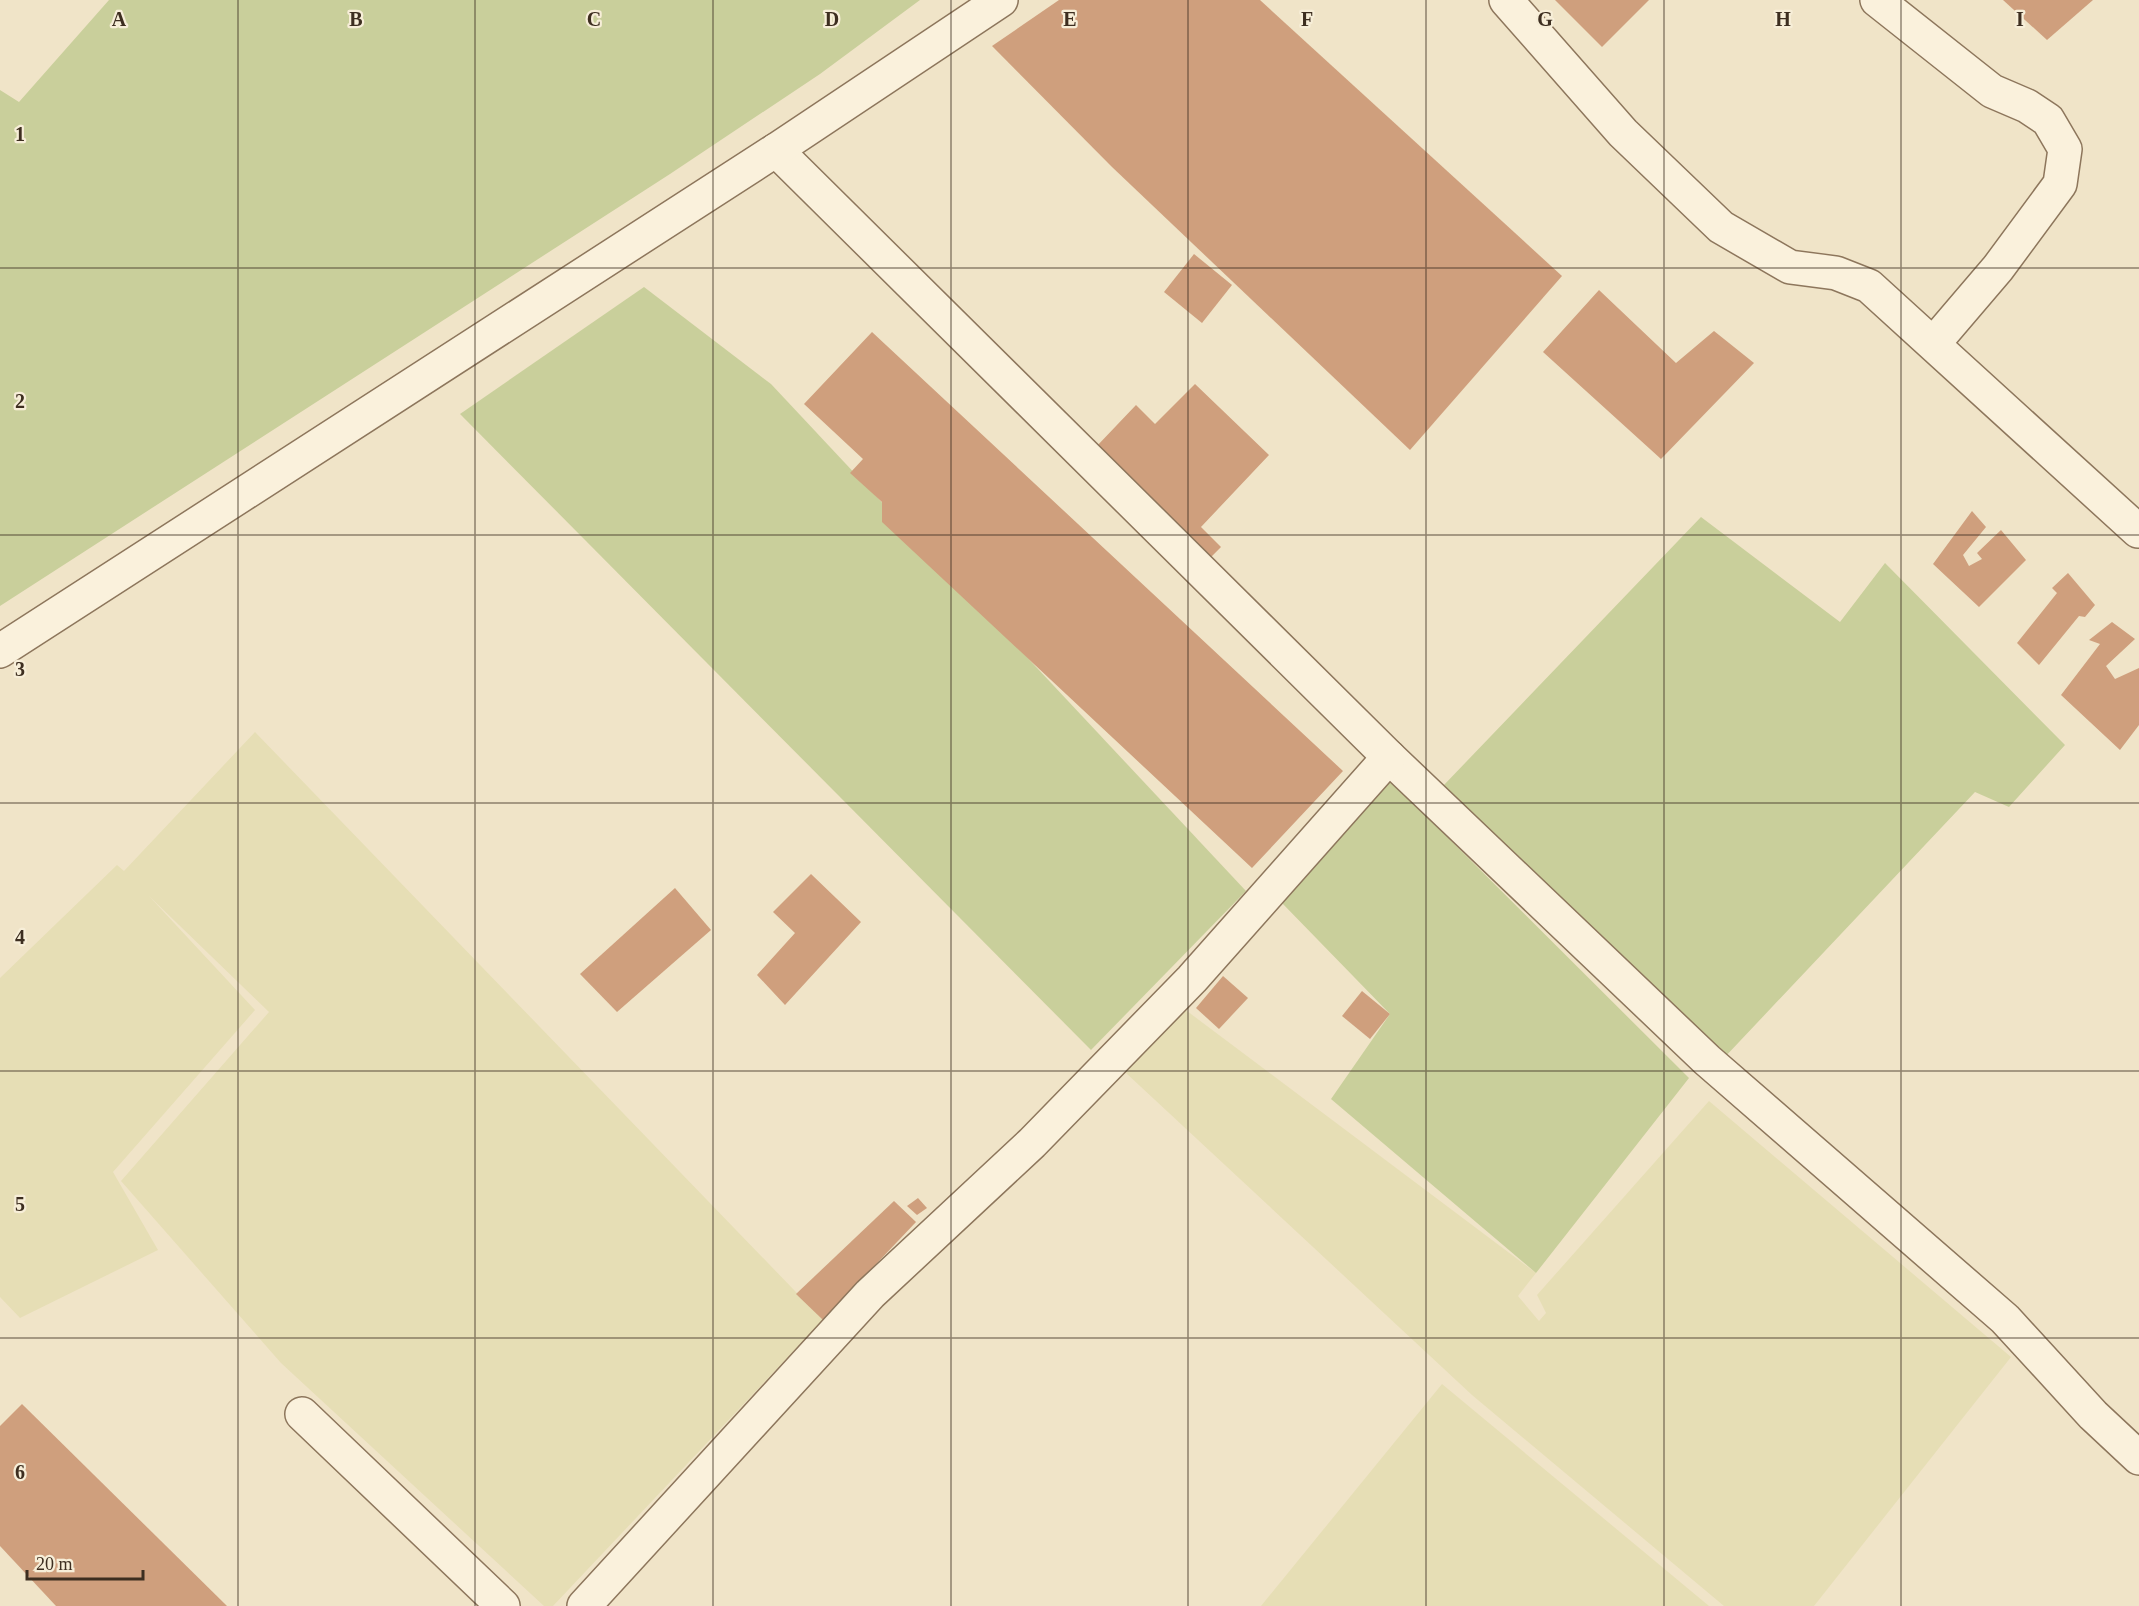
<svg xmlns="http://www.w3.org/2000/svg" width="2139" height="1606" font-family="Georgia,serif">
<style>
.farmland{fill:#e6deb5}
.green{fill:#c9cf9b}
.building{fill:#cf9f7d}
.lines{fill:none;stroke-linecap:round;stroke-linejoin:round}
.minor-casing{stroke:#8d765c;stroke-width:36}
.tertiary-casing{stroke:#8d765c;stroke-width:36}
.minor{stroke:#faf1dc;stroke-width:33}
.tertiary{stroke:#faf1dc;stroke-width:33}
.grid{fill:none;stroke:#3d2e20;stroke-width:1.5;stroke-opacity:0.55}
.grid-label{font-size:20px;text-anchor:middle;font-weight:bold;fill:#3d2e20;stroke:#f7eed8;stroke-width:4.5;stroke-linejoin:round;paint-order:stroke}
</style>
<rect width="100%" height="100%" fill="#f0e4c8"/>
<g class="farmland">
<polygon points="255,732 823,1320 553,1606 544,1606 281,1363 121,1181 269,1012 149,896 255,1010 113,1172 158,1250 20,1318 0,1297 0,978 117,865 124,871"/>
<polygon points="1183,1008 1536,1273 1518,1296 1539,1321 1546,1313 1537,1295 1709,1101 2011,1357 1814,1606 1724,1606 1472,1395 1126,1073"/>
<polygon points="1442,1384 1709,1606 1261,1606"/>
</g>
<g class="green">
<polygon points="109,0 920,0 820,74 670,174 0,606 0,90 19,102"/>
<polygon points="644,287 771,384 1246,891 1091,1050 460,414"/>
<polygon points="1701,517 1840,622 1885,563 2065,745 2009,807 1975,792 1723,1059 1443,786"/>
<polygon points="1387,777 1689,1078 1536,1273 1331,1099 1390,1014 1282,903"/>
</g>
<g class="building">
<polygon points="1059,0 1260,0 1562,276 1410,450 1112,167 992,46"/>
<polygon points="1555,0 1649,0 1602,47"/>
<polygon points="2003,0 2093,0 2047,40"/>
<polygon points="1194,254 1232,285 1202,323 1164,292"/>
<polygon points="1599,290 1676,363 1714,331 1754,363 1661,459 1543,352"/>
<polygon points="872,332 1343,771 1252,868 882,522 882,502 850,473 863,459 804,404"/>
<polygon points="1195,384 1269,455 1201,527 1221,547 1210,558 1096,447 1136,405 1155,424"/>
<polygon points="1972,511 1986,527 1963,555 1969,566 1982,559 1977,553 2001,530 2026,560 1979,607 1933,564"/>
<polygon points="2068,573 2095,605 2085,617 2079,616 2039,665 2017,643 2057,593 2052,588"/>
<polygon points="2112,622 2135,639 2106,666 2115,679 2139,668 2139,725 2120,750 2061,695 2100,644 2089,640"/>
<polygon points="811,874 861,922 785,1005 757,975 795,933 773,912"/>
<polygon points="675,888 711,930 617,1012 580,974"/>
<polygon points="1223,976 1248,998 1219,1029 1196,1008"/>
<polygon points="1362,991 1390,1014 1370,1039 1342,1016"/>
<polygon points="918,1198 927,1208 917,1215 907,1206"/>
<polygon points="894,1201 916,1222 823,1320 796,1294"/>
<polygon points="22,1404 227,1606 56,1606 0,1546 0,1426"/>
</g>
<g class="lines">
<g class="minor-casing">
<g id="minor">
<polyline points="1506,0 1623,133 1721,227 1790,267 1836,273 1869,286 2138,531"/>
<polyline points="1877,0 1992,91 2027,106 2048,120 2065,149 2060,184 1998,268 1934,343"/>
<polyline points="776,150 1389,757 1707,1060 2005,1319 2093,1415 2139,1458"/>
<polyline points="302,1414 503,1606"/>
<polyline points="584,1606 870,1294 1032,1143 1192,979 1389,757"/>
</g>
</g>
<g class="tertiary-casing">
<polyline id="tertiary" points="0,651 776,150 1001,0"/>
</g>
<use href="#minor" class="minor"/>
<use href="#tertiary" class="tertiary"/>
</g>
<path class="grid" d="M238,0V1606M475,0V1606M713,0V1606M951,0V1606M1188,0V1606M1426,0V1606M1664,0V1606M1901,0V1606M0,268H2139M0,535H2139M0,803H2139M0,1071H2139M0,1338H2139"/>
<g class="grid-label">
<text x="119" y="26">A</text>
<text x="356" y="26">B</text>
<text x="594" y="26">C</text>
<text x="832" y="26">D</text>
<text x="1070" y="26">E</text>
<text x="1307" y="26">F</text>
<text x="1545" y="26">G</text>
<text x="1783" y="26">H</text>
<text x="2020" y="26">I</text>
<text x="20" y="141">1</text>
<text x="20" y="408">2</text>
<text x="20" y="676">3</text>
<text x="20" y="944">4</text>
<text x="20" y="1211">5</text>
<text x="20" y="1479">6</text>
</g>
<path d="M27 1570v9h116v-9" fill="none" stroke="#3d2e20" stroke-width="3"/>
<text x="36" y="1570" font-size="18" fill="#3d2e20" stroke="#f7eed8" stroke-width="4.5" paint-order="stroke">20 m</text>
</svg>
